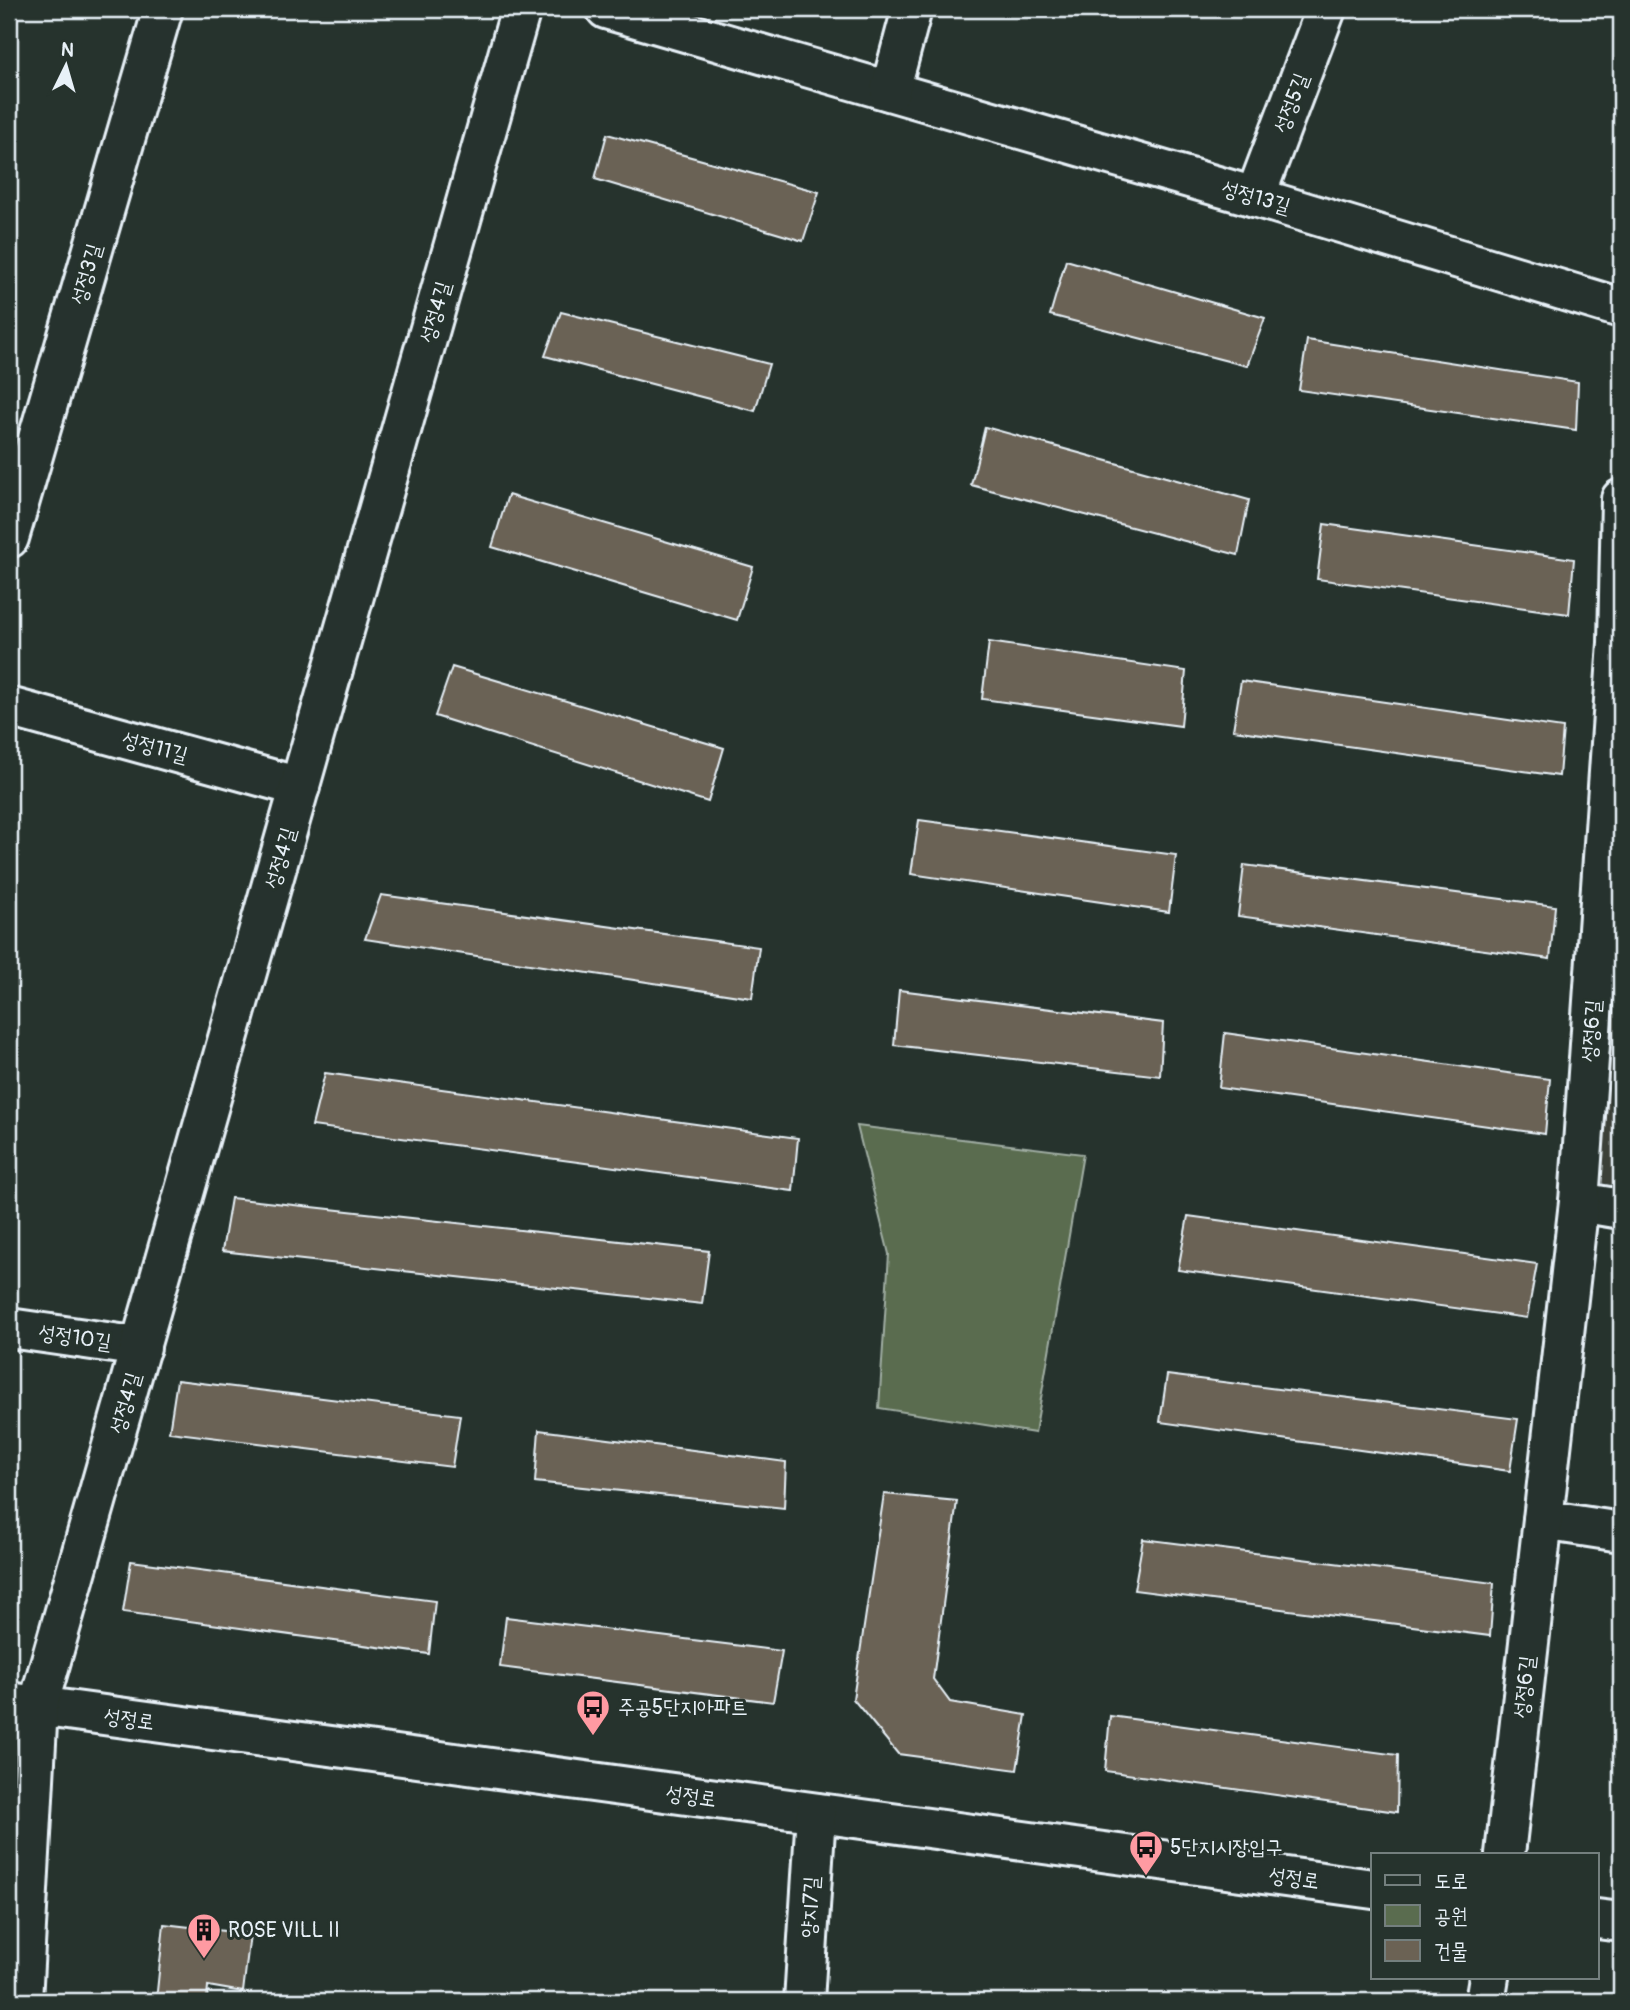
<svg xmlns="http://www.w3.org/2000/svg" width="1630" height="2010" font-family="Pangolin,'Poor Story',sans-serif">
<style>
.built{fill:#3b4139}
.green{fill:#5a6c4f;stroke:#a1aea4;stroke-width:2}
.building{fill:#6b6254;stroke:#e8f1f8;stroke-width:2}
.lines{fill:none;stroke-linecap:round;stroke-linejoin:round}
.minor-casing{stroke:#e8f1f8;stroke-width:44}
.minor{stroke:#26332d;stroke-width:38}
.labels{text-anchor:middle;stroke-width:6;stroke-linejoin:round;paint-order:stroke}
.street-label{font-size:21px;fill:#e8f1f8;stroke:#26332d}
.poi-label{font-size:21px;fill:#e8f1f8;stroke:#26332d;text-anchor:start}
</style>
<rect width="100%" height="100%" fill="#26332d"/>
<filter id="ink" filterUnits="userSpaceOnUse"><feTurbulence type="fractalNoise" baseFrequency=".0143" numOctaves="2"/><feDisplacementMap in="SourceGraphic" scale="14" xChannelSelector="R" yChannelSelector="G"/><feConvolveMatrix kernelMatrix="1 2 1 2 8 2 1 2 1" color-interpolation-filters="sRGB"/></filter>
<g filter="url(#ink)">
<polygon class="built" points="1621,839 1621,1186 1602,1183"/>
<polygon class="green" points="857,1126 1083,1154 1035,1433 879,1408 889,1254"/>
<g class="building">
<polygon points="607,134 819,192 803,241 595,179"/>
<polygon points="1066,260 1265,318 1247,366 1050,315"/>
<polygon points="561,312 769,364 755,411 545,356"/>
<polygon points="1307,340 1578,382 1576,430 1299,390"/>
<polygon points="985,427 1249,500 1238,555 971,485"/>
<polygon points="508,495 753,567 737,620 492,547"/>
<polygon points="1324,524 1574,559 1569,614 1317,579"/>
<polygon points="989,642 1186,671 1181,726 982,699"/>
<polygon points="452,667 724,748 708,802 435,716"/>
<polygon points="1241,681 1563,728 1559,776 1233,730"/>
<polygon points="919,820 1176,855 1169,912 911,874"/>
<polygon points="1244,865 1555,906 1550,959 1238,916"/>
<polygon points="381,895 759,947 752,998 365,939"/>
<polygon points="899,990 1163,1023 1160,1076 894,1045"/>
<polygon points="1225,1033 1550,1079 1545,1134 1219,1088"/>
<polygon points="325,1073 798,1138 793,1191 312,1126"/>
<polygon points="231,1198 709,1251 702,1304 222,1251"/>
<polygon points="1188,1216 1537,1264 1527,1318 1178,1270"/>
<polygon points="1167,1375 1518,1419 1510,1471 1160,1422"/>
<polygon points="177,1380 460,1415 452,1467 169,1432"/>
<polygon points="539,1430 786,1462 784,1508 535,1482"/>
<polygon points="884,1494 957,1501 933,1679 950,1702 1026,1715 1017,1770 898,1754 853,1699"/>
<polygon points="1143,1539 1494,1583 1490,1636 1134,1590"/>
<polygon points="131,1561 435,1601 429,1654 123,1612"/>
<polygon points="506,1617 782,1651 773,1702 500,1667"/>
<polygon points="1110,1716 1398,1755 1397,1812 1105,1771"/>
<polygon points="164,1924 250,1934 243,1992 208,1986 207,2001 156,2001"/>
</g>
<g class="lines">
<g class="minor-casing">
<g id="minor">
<polyline points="606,9 1255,197 1621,308"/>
<polyline points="890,91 912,9"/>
<polyline points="1255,197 1326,9"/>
<polyline points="9,538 163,9"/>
<polyline points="9,707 300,787"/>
<polyline points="1579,1202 1621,1209"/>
<polyline points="9,1328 141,1347"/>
<polyline points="1543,1520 1621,1532"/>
<polyline points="9,1702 1373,1889"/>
<polyline points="1505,1854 1579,1202 1618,643 1621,499"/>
<polyline points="1597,1919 1621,1922"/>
<polyline points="22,2001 38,1706 521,9"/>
<polyline points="804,2001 816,1813"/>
<polyline points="1485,2001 1489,1977"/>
</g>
</g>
<use href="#minor" class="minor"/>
</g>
</g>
<defs>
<g id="bus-pin" transform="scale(1.75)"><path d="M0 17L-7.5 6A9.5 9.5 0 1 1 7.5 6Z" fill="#ff9aa2" stroke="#26332d"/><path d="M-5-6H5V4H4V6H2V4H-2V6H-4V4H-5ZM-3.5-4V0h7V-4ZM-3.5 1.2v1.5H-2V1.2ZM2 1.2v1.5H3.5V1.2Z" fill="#111"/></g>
<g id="building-pin" transform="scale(1.75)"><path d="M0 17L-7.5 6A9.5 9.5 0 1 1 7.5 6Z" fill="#ff9aa2" stroke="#26332d"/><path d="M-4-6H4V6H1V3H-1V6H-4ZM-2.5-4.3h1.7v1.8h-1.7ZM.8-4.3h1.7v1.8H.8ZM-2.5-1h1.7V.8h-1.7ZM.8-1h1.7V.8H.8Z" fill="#111"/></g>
</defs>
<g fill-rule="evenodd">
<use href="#bus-pin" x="593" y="1707"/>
<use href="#bus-pin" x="1146" y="1847"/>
<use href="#building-pin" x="204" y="1930"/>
</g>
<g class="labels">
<g class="street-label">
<text transform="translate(1291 103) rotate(-69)" y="7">성정5길</text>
<text transform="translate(1256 197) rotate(16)" y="7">성정13길</text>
<text transform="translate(86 274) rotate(-74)" y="7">성정3길</text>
<text transform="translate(435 312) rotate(-74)" y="7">성정4길</text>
<text transform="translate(155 747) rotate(15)" y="7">성정11길</text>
<text transform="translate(280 858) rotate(-74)" y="7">성정4길</text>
<text transform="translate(1591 1031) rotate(-86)" y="7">성정6길</text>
<text transform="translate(75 1337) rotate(8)" y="7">성정10길</text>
<text transform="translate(125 1403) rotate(-74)" y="7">성정4길</text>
<text transform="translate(1524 1687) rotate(-84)" y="7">성정6길</text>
<text transform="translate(129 1719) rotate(8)" y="7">성정로</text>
<text transform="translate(691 1796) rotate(8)" y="7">성정로</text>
<text transform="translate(1294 1878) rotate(8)" y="7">성정로</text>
<text transform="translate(810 1907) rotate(-87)" y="7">양지7길</text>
</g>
<g class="poi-label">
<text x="618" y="1714">주공5단지아파트</text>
<text x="1170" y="1854">5단지시장입구</text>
<text x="228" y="1937">ROSE VILL II</text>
</g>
</g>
<rect width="1630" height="2010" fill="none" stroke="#26332d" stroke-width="35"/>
<rect x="18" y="18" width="1595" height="1975" fill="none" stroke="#e8f1f8" stroke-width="2.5" filter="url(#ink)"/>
<rect x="1371" y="1853" width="228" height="126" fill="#26332d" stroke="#747f7e" stroke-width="2"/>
<rect x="1385" y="1875" width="35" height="10" fill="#26332d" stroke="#747f7e" stroke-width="2"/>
<text x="1434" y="1888" font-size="21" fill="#e8f1f8">도로</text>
<rect x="1385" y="1905" width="35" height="21" fill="#5a6c4f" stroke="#747f7e" stroke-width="2"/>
<text x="1434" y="1923" font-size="21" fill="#e8f1f8">공원</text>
<rect x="1385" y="1940" width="35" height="21" fill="#6b6254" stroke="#747f7e" stroke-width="2"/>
<text x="1434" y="1958" font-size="21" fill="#e8f1f8">건물</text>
<g transform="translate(66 66) rotate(5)" stroke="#26332d" stroke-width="5" paint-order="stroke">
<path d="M0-5L12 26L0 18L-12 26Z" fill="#e8f1f8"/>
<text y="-10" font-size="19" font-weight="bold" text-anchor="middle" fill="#e8f1f8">N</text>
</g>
</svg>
